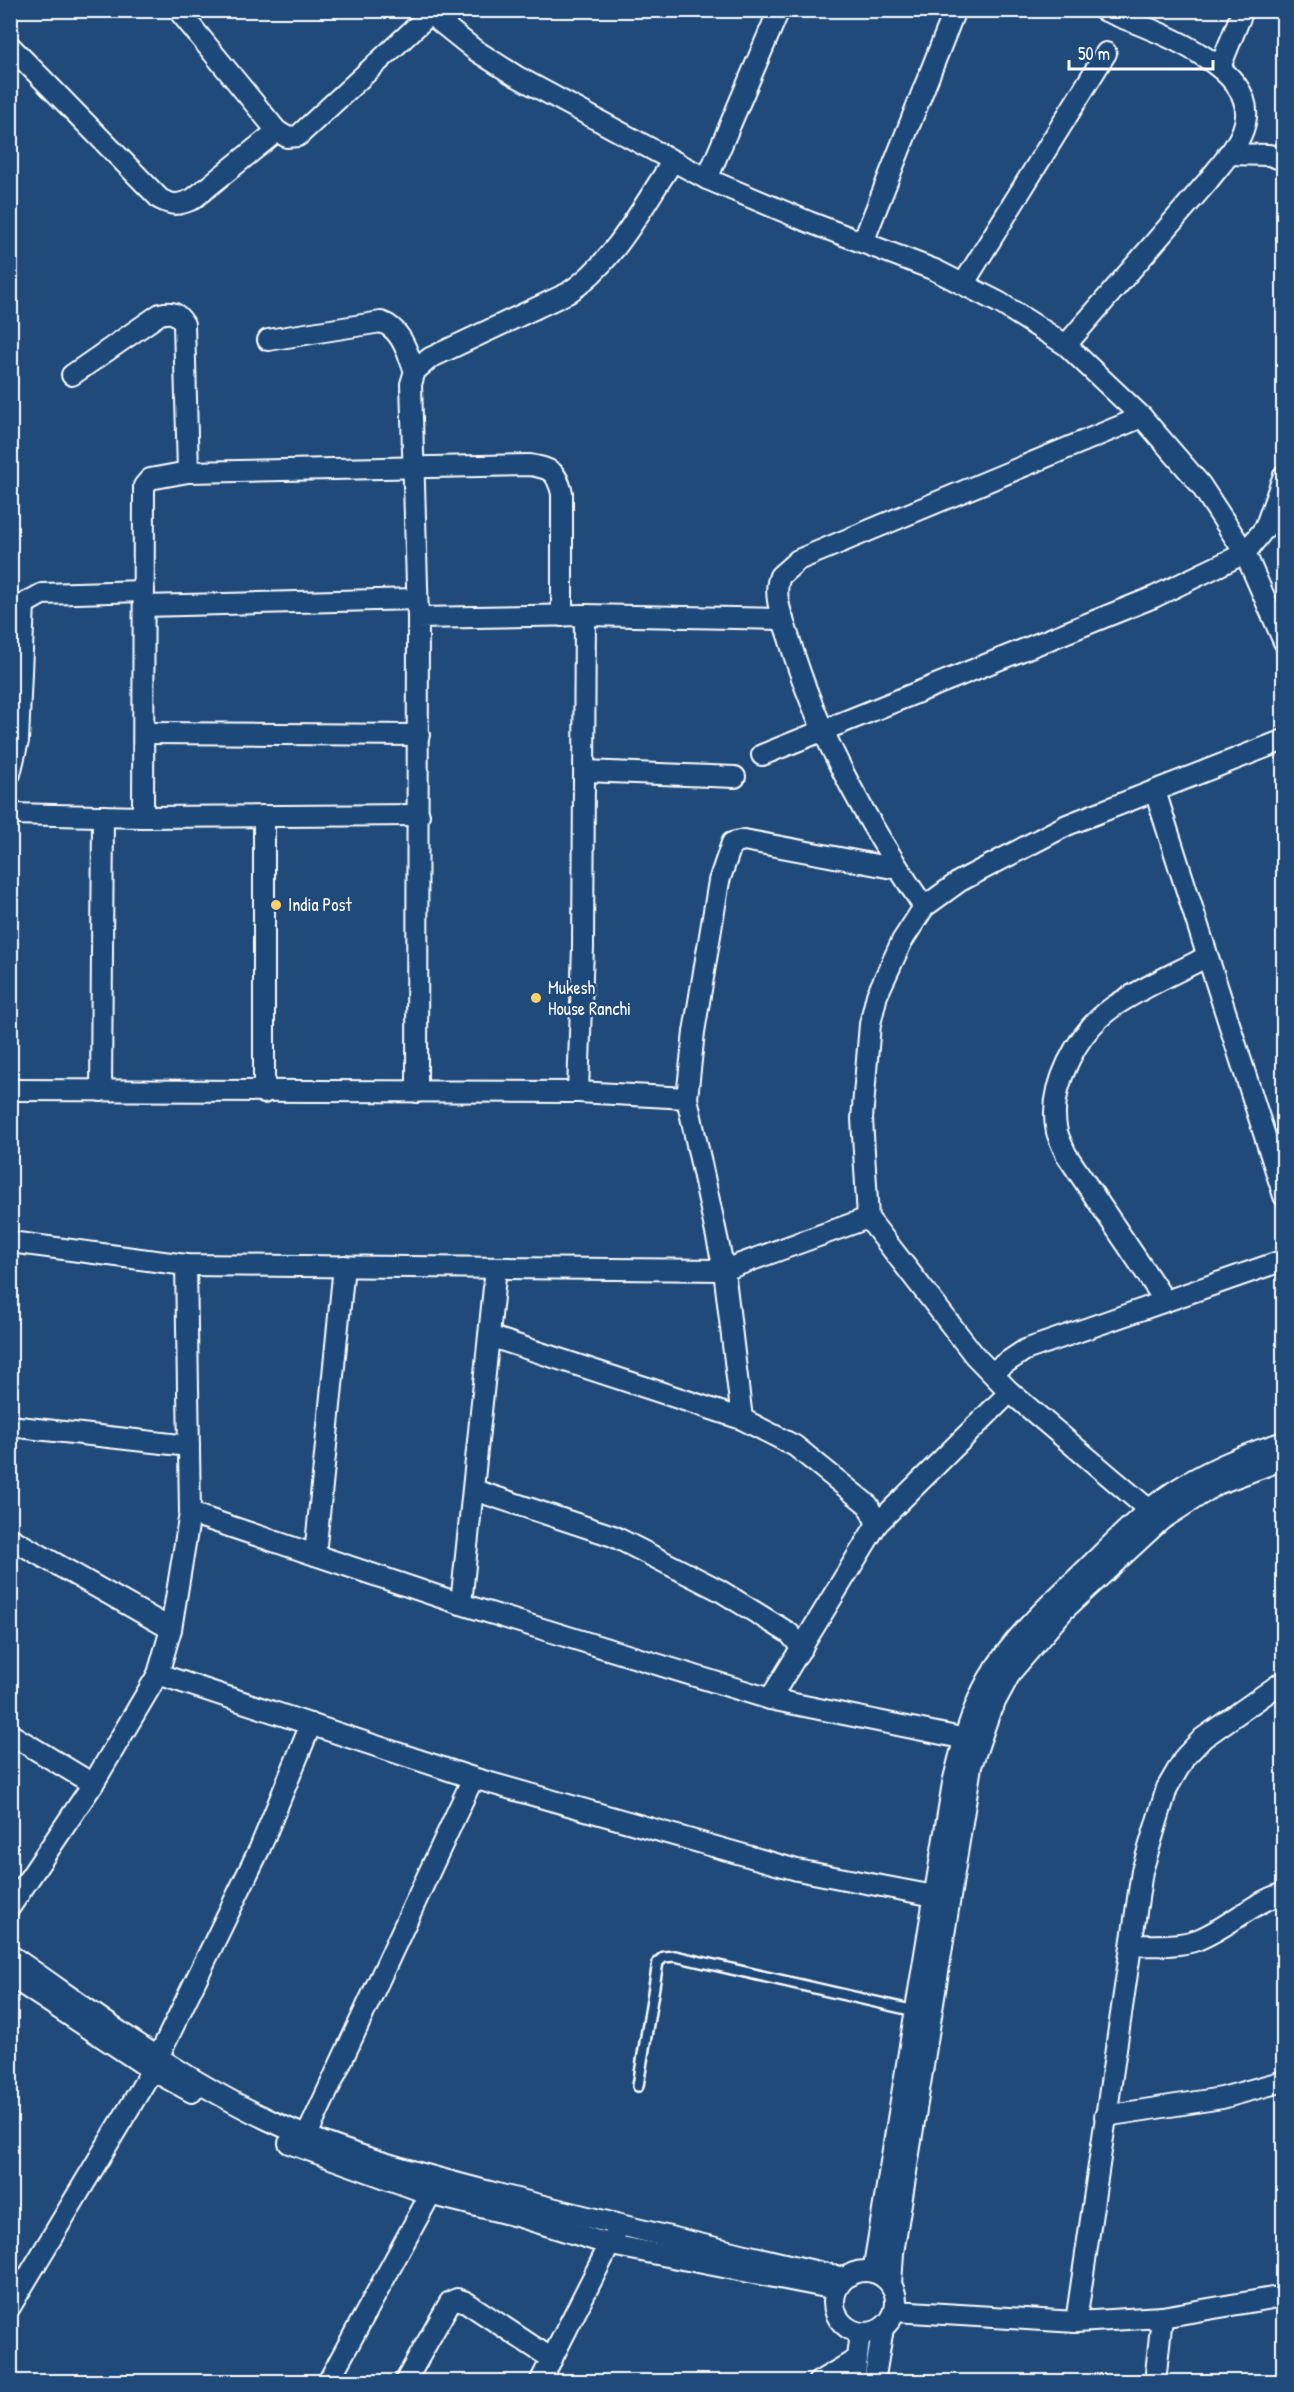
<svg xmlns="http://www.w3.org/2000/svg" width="1294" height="2392" font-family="'Patrick Hand',sans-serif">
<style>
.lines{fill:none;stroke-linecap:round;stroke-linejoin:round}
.service-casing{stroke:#fff;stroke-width:14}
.minor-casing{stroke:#fff;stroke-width:24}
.service{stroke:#1f4a7a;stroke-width:9}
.minor{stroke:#1f4a7a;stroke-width:20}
.poi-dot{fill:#ffd166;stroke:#1f4a7a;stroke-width:2}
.labels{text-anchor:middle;stroke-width:5;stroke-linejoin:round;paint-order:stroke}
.poi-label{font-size:18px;fill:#fff;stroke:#1f4a7a;text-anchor:start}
</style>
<rect width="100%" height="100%" fill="#1f4a7a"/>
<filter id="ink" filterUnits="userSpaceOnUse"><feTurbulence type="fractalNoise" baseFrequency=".0167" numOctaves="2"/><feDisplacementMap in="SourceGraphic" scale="12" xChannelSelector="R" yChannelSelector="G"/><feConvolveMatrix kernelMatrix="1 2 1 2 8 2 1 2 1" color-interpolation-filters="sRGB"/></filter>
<g filter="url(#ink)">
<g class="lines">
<g class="service-casing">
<polyline id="service" points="638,2086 658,1962 664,1957 675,1956 915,2011"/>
</g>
<g class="minor-casing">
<g id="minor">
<polyline points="178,10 277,131 287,137 298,136 430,14"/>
<polyline points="425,10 475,50 516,76 707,179 809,222 935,270 1000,303 1066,345 1142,417 1200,484 1245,553 1284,642"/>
<path d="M10,46L160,199C173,206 179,205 193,199L277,131"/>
<polyline points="1220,67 1243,10"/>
<polyline points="1228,154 1269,155 1284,160"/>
<polyline points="707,179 779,10"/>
<polyline points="863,242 955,10"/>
<polyline points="964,283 1106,53"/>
<path d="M268,340L381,322C402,329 407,353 415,371"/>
<path d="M1066,345L1208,181C1221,164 1240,145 1245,123C1259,64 1144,27 1103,10"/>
<path d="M72,375L160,314C173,311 177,313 184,324L188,472"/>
<polyline points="144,606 416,599"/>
<path d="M418,618L411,384L415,371L430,358L568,293C615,262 642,207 673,161"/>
<polyline points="144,733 419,735"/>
<polyline points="762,755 1154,597 1245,553 1265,528 1284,475"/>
<polyline points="585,771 735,777"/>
<polyline points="10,774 18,741 24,604 42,594 144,591"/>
<polyline points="1155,791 1284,1196"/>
<polyline points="10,814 143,817 419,815"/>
<path d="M143,817L144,486L150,479L188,472L530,465C552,469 556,471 562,493V616"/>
<path d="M924,907C868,824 817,735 789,638C783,619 772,595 780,576L798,560L1142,417"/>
<polyline points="10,1090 578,1092 687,1098 724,1270 742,1419"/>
<polyline points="101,1091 103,816"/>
<polyline points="417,1092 418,618 585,615 783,619"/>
<polyline points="578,1092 583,947 585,615"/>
<polyline points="264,1093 264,816"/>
<polyline points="687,1098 694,1032 719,881 732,843 744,840 898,869"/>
<polyline points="10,1242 186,1265 724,1270 868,1218"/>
<path d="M1165,1301L1066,1154C1063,1147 1059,1139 1057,1132C1047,1089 1077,1032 1113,1007C1141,988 1176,973 1206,957"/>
<polyline points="489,1336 742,1419 795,1446 868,1505 877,1524 770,1699"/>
<polyline points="992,1372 1025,1350 1284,1260"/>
<polyline points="10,1426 189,1446"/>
<polyline points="474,1490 613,1536 719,1590 789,1633 802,1648"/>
<polyline points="190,1513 461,1604 770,1699 976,1741"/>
<polyline points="1161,1520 1010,1392 975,1356 868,1218 862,1119 870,1024 877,995 902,941 924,907 960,881 1067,825 1284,740"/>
<polyline points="877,1524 1010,1392"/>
<polyline points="10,1538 171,1629"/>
<polyline points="315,1555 344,1266"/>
<polyline points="461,1604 496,1268"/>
<polyline points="158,1674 473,1778 797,1870 945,1898"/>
<polyline points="10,1734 93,1784"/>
<polyline points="10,1907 93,1784 158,1674 171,1629 190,1513 186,1265"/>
<path d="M1132,1945C1153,1945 1177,1947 1197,1940C1228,1928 1251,1903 1284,1893"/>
<path d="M10,1955C94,2013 178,2078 271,2121C347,2156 432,2177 513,2198C623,2227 734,2252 844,2278"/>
<polyline points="10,1976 152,2070 192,2092"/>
<polyline points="1105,2116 1222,2098 1284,2081"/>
<polyline points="289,2143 430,2194 517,2216 611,2245 836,2289"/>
<polyline points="302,2146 473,1778"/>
<circle cx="865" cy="2302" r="31"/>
<path d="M873,2272L953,1783C962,1748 970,1712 988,1680C1010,1642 1043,1610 1074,1581C1099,1557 1124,1531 1150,1509C1189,1477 1236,1457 1284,1442"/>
<polyline points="891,2284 893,2253 971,1766 990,1711 1011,1672 1064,1610 1161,1520 1217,1484 1284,1459"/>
<polyline points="10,2307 152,2070 260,1848 311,1724"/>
<polyline points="895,2311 1076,2322 1162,2317 1284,2296"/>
<polyline points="1076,2322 1142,1871 1167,1788 1185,1757 1203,1738 1284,1681"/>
<polyline points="328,2382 436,2184"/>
<polyline points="405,2382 450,2302 457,2299 466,2302 552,2359"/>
<polyline points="540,2382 615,2234"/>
<polyline points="818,2382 857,2359"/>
<polyline points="854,2382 860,2333"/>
<polyline points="874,2382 883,2328"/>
<polyline points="1155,2382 1162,2317"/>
</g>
</g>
<use href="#service" class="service"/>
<use href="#minor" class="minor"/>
</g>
</g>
<g class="poi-dot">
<circle cx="276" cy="905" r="6"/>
<circle cx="536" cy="998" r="6"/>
</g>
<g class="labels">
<g class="poi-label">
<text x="288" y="911">India Post</text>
<text x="548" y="994">Mukesh<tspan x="548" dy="21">House Ranchi</tspan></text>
</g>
</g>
<rect width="1294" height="2392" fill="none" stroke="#1f4a7a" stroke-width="36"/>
<rect x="18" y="18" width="1258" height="2356" fill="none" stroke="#fff" stroke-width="2" filter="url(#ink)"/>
<path d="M1069 60v9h144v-9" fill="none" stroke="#ffffff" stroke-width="3"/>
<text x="1078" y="60" font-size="18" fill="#ffffff" stroke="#1f4a7a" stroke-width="4.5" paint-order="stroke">50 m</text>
</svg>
